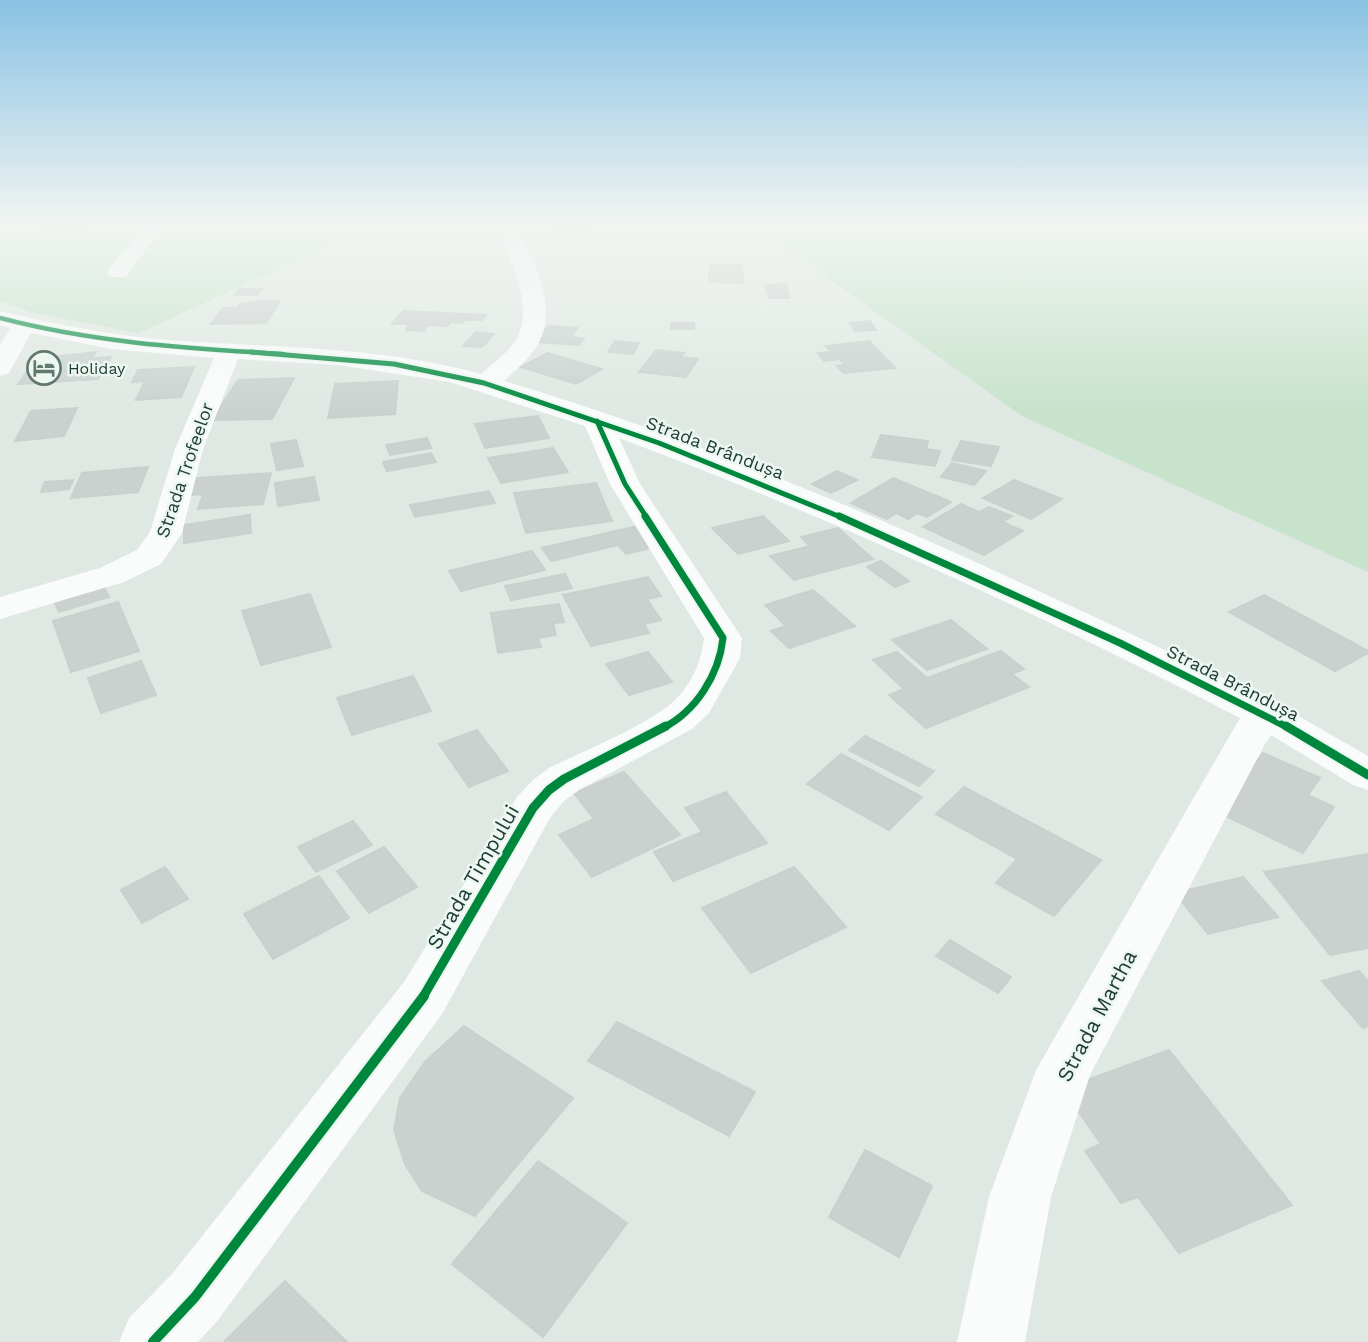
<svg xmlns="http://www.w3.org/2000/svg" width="1368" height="1342" font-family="'Work Sans',sans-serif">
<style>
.green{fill:#c7e3cc}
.building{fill:#cad1ce;stroke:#c8d1cc;stroke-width:2}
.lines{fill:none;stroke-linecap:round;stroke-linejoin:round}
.minor{fill:#fafcfb;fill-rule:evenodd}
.cycleway-far4-casing{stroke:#edf7f1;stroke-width:7}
.cycleway-far3-casing{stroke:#edf7f1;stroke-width:9}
.cycleway-far2-casing{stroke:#edf7f1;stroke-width:11}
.cycleway-far1-casing{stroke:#edf7f1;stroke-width:13}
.cycleway-casing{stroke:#edf7f1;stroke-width:15}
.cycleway-far4{stroke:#00873e;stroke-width:4.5}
.cycleway-far3{stroke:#00873e;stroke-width:5}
.cycleway-far2{stroke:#00873e;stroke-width:7}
.cycleway-far1{stroke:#00873e;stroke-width:9}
.cycleway{stroke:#00873e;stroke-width:10}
.labels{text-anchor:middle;stroke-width:5;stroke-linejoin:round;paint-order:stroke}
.far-poi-label{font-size:16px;fill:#1d3b31;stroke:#edf7f1;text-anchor:start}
.street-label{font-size:18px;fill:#1d3b31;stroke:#edf7f1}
.near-street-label{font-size:21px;fill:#1d3b31;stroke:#edf7f1}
</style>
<rect width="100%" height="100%" fill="#e0e8e3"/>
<g class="green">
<polygon points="0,225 361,225 359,232 139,333 33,313 0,301"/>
<polygon points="753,225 1368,225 1368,572 1022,416"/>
</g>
<g class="building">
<polygon points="45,225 89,225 89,227 46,232"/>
<polygon points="556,225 593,225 594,229 557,231"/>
<polygon points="710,265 742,265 743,283 709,282"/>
<polygon points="786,284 790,298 769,298 765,285"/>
<polygon points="239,289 262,289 257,295 234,295"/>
<polygon points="257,301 280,301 266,323 211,324 223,308 237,308 240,304"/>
<polygon points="403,311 486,315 482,320 465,320 463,323 450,322 448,326 428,325 424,331 406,330 410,324 392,324"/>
<polygon points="870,321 876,330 855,331 850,323"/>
<rect x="671" y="323" width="23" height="6"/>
<polygon points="548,326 577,328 571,337 584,339 579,345 536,342"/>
<polygon points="476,332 494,334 482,347 463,346"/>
<polygon points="615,341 639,343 633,354 608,352"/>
<polygon points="869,341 895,368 844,373 837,366 845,365 840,359 824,361 818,353 832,352 826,346"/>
<polygon points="656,350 684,353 681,357 698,359 686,377 639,372"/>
<polygon points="96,352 92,358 111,357 98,379 18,384 36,359"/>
<polygon points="547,353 602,369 576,384 521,367"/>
<polygon points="194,367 181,397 136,400 145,381 132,382 138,370"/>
<polygon points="294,378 272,419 212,420 238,380"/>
<polygon points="398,381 395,414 328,418 335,384"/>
<polygon points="77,408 64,436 15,441 31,411"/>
<polygon points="538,416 549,438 485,448 475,424"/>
<polygon points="881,435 928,441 926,449 940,451 935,466 872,457"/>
<polygon points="427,438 431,448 390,455 386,445"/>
<polygon points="296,440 303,466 277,470 271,444"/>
<polygon points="961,441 999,447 991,466 952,460"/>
<polygon points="553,448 568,472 501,483 488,458"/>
<polygon points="431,453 436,462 387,471 383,462"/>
<polygon points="952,463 986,471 974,485 941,477"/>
<polygon points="148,467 138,492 71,498 82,473"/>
<polygon points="837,471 857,480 831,493 812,484"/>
<polygon points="271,473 263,504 198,509 203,494 178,496 184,479"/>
<polygon points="314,477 319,500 278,506 275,483"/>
<polygon points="893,478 951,502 927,517 917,513 908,519 896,513 887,519 851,503"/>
<polygon points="73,480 69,489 41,492 45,482"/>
<polygon points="1014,480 1062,499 1031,519 983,498"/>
<polygon points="596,483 612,521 526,533 514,493"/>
<polygon points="489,491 495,503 415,517 410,505"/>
<polygon points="961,504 979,512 989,507 1012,516 1003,522 1023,531 984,555 923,527"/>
<polygon points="250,515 251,533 184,543 184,525"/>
<polygon points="763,516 789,541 738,554 712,528"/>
<polygon points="637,526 655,547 626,554 618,545 551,561 542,548"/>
<polygon points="838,528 873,559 794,580 770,556 810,546 801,537"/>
<polygon points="532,551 545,570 461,591 449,571"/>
<polygon points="881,561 909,581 895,587 867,567"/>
<polygon points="565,574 572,588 511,600 505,586"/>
<polygon points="648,577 661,596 647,599 661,620 644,624 649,633 591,646 563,595"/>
<polygon points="103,586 109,597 59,612 54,601"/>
<polygon points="813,590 855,626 789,648 771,631 786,626 765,605"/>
<polygon points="310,594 331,647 261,665 242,611"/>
<polygon points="1264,595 1368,651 1368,653 1335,671 1229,612"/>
<polygon points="118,602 139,651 71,672 53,621"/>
<polygon points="559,604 564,622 553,623 556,635 538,638 541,647 498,653 491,613"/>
<polygon points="951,620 987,649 927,670 892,640"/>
<polygon points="1001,651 1024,669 1012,674 1029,687 926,728 889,695 904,689 873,660 897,652 927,678"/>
<polygon points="648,652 672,682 629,695 606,664"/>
<polygon points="141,661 156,695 101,713 88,678"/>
<polygon points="413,676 431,711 352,735 337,698"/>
<polygon points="477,730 508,771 469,787 439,744"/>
<polygon points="865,736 934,771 919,786 849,750"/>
<polygon points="1263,753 1320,778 1308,795 1334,807 1303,853 1217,812"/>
<polygon points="841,754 922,797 889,830 807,784"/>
<polygon points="624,772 680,835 592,877 559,835 594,819 574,793"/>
<polygon points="964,787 1101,860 1054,916 996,883 1017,859 936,814"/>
<polygon points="726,792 767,843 673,881 654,852 702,832 685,808"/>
<polygon points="353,821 372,845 316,872 298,847"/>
<polygon points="384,847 417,887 369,913 337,871"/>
<polygon points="1368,854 1368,948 1330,955 1264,872"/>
<polygon points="165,867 188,899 142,923 121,890"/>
<polygon points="794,867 846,927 751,973 702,908"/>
<polygon points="319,876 349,918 273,959 244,914"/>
<polygon points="1243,877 1278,917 1208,934 1175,893"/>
<polygon points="950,940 1011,977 998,993 936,956"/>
<polygon points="1359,971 1368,981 1368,1026 1363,1028 1322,981"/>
<polygon points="617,1022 755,1092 729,1136 588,1061"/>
<polygon points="464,1026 573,1098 475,1216 422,1191 405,1164 394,1130 400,1098 425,1062"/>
<polygon points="1169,1050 1292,1205 1179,1253 1138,1197 1121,1203 1085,1151 1101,1144 1063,1089"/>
<polygon points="865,1150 932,1186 899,1257 829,1217"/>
<polygon points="538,1161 627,1223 543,1337 452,1264"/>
<polygon points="285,1281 347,1342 224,1342"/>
</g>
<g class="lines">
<g class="minor">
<polygon points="144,225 164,225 126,277 110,277 107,272"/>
<path d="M512,233L519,235C538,264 557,312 538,344C530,358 516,370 504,381C751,454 995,569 1228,680L1288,710L1368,756V790L1353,785L1271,735L1265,744L1090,1075L1051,1197L1025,1342H957L989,1197L1036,1070L1240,718C1039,614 831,517 619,438L640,484L742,638L740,658L709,713L692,729L579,790L564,801L550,818L442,1014L218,1320L198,1342H119L129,1318L172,1274L404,982L517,797L534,779L549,768C581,752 656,722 678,697C693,681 702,659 704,638L610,484L585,426L450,382L338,365L238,359L203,449L182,533L161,564L124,582L0,619V597L100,568L137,550L150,532L175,449L214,358L111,349L31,333L9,373L0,376V346L10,328L0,325V311C56,325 111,335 168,340C273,348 379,346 481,374C492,364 505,355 513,344C536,313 514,269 502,239L505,235Z"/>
</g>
<g class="cycleway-far4-casing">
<path id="cycleway-far4" d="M0,318C95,343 186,348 283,354"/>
</g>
<g class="cycleway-far3-casing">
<g id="cycleway-far3">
<polyline points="251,352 394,364 484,383 659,443 843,518"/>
<polyline points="597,421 625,484 647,518"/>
</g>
</g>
<g class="cycleway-far2-casing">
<g id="cycleway-far2">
<path d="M645,516L723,638C719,675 696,711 663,728"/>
<polyline points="839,516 1120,643 1289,728"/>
</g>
</g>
<g class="cycleway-far1-casing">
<g id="cycleway-far1">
<polyline points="1286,726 1368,775"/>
<polyline points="423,997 533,808 549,790 564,779 666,726"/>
</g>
</g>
<g class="cycleway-casing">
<polyline id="cycleway" points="153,1342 195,1297 424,996"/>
</g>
<use href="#cycleway-far4" class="cycleway-far4"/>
<use href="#cycleway-far3" class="cycleway-far3"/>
<use href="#cycleway-far2" class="cycleway-far2"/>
<use href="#cycleway-far1" class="cycleway-far1"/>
<use href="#cycleway" class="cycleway"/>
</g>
<linearGradient id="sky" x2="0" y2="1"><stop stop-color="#89c2e3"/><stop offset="0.54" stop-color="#f1f5f2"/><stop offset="1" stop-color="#f1f5f2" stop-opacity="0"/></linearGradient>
<rect width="1368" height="413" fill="url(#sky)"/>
<defs>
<g id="hotel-ring" transform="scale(1.75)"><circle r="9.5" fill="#edf7f1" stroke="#61786f" stroke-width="1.5"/><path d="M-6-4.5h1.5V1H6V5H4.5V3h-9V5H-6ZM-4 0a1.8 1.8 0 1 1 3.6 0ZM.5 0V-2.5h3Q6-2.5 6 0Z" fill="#61786f"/></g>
</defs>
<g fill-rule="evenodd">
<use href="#hotel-ring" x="44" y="368"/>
</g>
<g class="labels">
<g class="far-poi-label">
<text x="68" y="374">Holiday</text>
</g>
<g class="street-label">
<text transform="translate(715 448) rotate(21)" y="6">Strada Brândușa</text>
<text transform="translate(185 470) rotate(-71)" y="6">Strada Trofeelor</text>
<text transform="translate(1233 683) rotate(27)" y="6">Strada Brândușa</text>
</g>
<g class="near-street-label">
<text transform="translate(473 877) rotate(-60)" y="7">Strada Timpului</text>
<text transform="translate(1097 1016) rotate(-62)" y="7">Strada Martha</text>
</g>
</g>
</svg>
